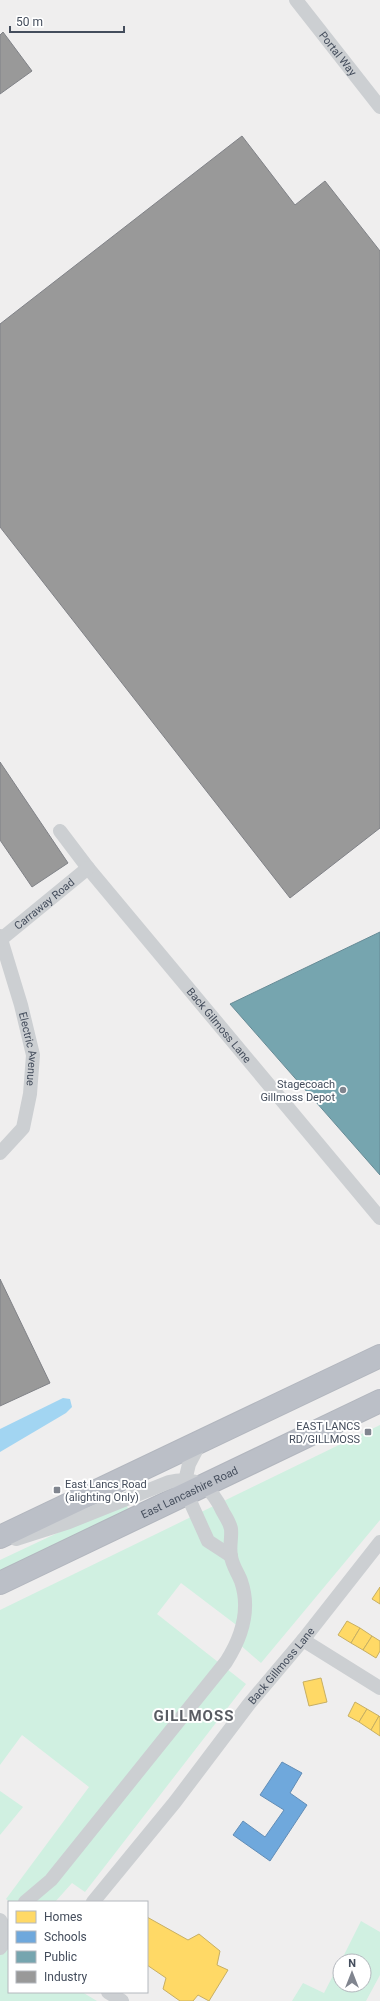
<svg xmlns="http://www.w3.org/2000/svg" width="380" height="2001" font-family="Roboto,sans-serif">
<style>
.green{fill:#d0f0e1}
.water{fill:#a2d5f2}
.homes{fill:#ffd966;stroke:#c7af63}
.schools{fill:#6fa8dc;stroke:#628db6}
.public{fill:#76a5af;stroke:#678b96}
.industry{fill:#999;stroke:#808287}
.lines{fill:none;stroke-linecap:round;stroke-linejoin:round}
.highway-casing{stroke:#b2b6be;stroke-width:24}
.street{stroke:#cccfd2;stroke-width:14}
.highway{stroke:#bbbfc7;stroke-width:22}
.poi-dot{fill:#80858f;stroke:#fff;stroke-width:1.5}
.labels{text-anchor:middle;stroke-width:4;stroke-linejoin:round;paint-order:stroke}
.street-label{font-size:11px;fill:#444d5c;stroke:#fff}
.poi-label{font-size:11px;fill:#444d5c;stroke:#fff;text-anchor:end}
.district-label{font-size:15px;font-weight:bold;letter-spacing:1px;fill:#595c63;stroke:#fff}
</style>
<rect width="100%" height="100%" fill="#efeeee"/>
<g class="green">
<polygon points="380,1425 380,1520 261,1663 232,1638 239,1627 181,1583 157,1614 246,1684 85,1892 72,1883 55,1902 10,1902 6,1899 89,1787 22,1735 0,1765 0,1610"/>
<polygon points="127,1505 128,1510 0,1572 0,1560 68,1528"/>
<polygon points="0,1791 23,1807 0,1835"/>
<polygon points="361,1921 380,1932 380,1975 366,2001 292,2001 303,1983 324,1993 340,1962 340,1985 364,1985 364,1961 341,1961"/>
<polygon points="0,1943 9,1948 9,1992 82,1992 97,2001 0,2001"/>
</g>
<polygon class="water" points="63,1398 70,1399 72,1407 66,1413 0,1452 0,1429"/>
<g class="homes">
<polygon points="380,1587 380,1604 372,1599"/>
<polygon points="347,1621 360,1628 351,1643 338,1635"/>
<polygon points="360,1628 372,1636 363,1650 351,1643"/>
<polygon points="372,1636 380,1641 380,1651 376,1658 363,1650"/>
<polygon points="321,1678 327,1702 309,1706 303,1682"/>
<polygon points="355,1702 367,1709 359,1722 348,1716"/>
<polygon points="367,1709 379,1716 371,1730 359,1722"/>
<polygon points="379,1716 380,1717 380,1736 371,1730"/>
<polygon points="147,1917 188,1940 199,1934 220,1951 217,1965 228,1970 209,2001 198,1995 193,2001 180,2001 163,1989 166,1978 147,1965"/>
</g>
<polygon class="schools" points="282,1762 302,1773 290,1793 307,1805 270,1861 233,1835 243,1821 265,1837 284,1810 260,1795"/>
<polygon class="public" points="380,932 380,1175 230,1004"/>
<g class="industry">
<polygon points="3,32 32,71 0,94 0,35"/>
<polygon points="242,136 295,205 325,181 380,251 380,828 290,898 0,527 0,324"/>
<polygon points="0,762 68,863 32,887 0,840"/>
<polygon points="0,1279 50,1383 0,1406"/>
</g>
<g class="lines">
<g class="highway-casing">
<g id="highway">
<polyline points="0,1537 380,1356"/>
<path id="s6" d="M0,1583L380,1401"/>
</g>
</g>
<g class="street">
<path id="s1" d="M296,0L380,107"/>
<path id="s2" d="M60,831L88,868L380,1218"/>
<path id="s3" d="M0,936L21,1005L33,1055L30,1094L23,1128L0,1153"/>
<path id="s4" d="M0,940L88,868"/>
<polyline points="201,1441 189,1464 185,1481 185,1490 208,1541 231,1556"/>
<path d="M16,1539L69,1522L169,1482C198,1475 212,1488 223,1512C226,1517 230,1523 231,1529C232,1538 229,1547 231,1556C232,1565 238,1573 241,1581C251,1610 242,1637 226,1662L51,1880L25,1902"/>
<polyline points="303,1640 380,1688"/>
<path id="s5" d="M93,1902L175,1802L249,1704L303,1640L380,1542"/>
<path d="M0,1920C6,1929 8,1939 0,1948"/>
<polyline points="108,1992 122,2001"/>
</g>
<use href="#highway" class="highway"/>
</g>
<g class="poi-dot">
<circle cx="343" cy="1090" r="4"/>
<rect x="364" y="1428" width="8" height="8" rx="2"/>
<rect x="53" y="1486" width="8" height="8" rx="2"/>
</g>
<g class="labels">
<g class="street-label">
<text dy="4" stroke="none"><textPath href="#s1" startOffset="68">Portal Way</textPath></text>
<text dy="4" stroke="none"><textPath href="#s4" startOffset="57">Carraway Road</textPath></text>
<text dy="4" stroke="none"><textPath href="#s2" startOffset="251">Back Gilmoss Lane</textPath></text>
<text dy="4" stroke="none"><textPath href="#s3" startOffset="117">Electric Avenue</textPath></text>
<text dy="4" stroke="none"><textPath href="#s6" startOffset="210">East Lancashire Road</textPath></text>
<text dy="4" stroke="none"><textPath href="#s5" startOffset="302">Back Gillmoss Lane</textPath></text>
</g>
<g class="poi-label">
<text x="335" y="1088">Stagecoach<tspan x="335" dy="13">Gillmoss Depot</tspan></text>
<text x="360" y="1430">EAST LANCS<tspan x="360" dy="13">RD/GILLMOSS</tspan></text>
<text x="65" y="1488" text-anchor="start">East Lancs Road<tspan x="65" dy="13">(alighting Only)</tspan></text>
</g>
<g class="district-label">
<text x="194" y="1721">GILLMOSS</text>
</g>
</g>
<rect x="8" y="1901" width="140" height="92" fill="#ffffff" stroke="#b4b8be"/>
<rect x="16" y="1911" width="20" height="12" fill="#ffd966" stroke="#b4b8be"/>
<text x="44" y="1921" font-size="12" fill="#444d5c">Homes</text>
<rect x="16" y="1931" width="20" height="12" fill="#6fa8dc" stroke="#b4b8be"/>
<text x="44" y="1941" font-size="12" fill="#444d5c">Schools</text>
<rect x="16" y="1951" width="20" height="12" fill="#76a5af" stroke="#b4b8be"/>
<text x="44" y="1961" font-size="12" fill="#444d5c">Public</text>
<rect x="16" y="1971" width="20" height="12" fill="#999999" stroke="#b4b8be"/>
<text x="44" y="1981" font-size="12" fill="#444d5c">Industry</text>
<g transform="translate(352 1973)"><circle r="19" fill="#ffffff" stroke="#b4b8be"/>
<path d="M0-3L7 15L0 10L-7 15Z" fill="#80858f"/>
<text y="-6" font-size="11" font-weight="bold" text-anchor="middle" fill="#444d5c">N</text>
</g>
<path d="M10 26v6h114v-6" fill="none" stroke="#444d5c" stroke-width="2"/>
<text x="16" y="26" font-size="12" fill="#444d5c" stroke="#ffffff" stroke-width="3" paint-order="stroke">50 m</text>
</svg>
